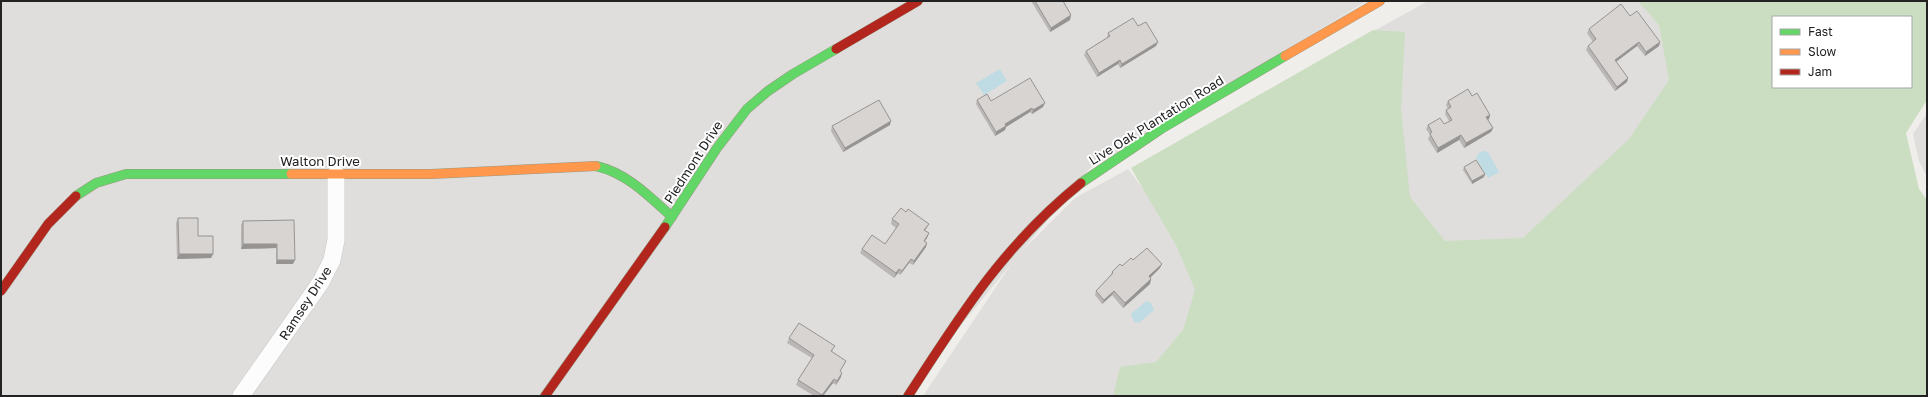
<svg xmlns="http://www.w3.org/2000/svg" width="1928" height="397" font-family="'Golos Text',sans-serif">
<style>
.residential{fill:#dfdedc}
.forest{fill:#cbdec1;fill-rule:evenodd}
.water{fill:#bfdbe3}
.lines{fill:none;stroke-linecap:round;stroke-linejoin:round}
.street-casing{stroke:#c9c8c7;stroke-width:18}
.fast-casing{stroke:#999a82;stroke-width:10}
.slow-casing{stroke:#999a82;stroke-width:10}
.jam-casing{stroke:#999a82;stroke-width:10}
.street{stroke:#fdfcfc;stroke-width:17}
.fast{stroke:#63d668;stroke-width:9}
.slow{stroke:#ff974d;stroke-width:9}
.jam{stroke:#b3261e;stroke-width:9}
.wall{fill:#b9b6b5}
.shaded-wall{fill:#969493}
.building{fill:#d7d4d2;stroke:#969493}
.labels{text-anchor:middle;stroke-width:4;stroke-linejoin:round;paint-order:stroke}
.street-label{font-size:13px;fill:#222;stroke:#fff}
</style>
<rect width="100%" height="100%" fill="#f0eeeb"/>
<g class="residential">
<polygon points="1,1 1367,1 1090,168 903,396 1,396"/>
<polygon points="1428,1 1658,1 1722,135 1446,285 1321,60"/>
<polygon points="1927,113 1927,177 1919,161 1913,134"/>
<polygon points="1128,169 1232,304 1143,396 923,396 1016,257 1075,198"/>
</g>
<path class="forest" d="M1638,1H1927V100L1906,133L1919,189L1927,200V396H1113L1120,367L1156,362L1183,330L1195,290L1177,247L1131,168L1373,30L1405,32L1401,109L1410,197L1445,241L1523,238L1629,139L1669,80L1659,25ZM1773,17H1911V87H1773Z"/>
<g class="water">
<polygon points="1000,69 1007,81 984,95 976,83"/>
<polygon points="1483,151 1488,152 1499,172 1488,178 1476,158 1479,153"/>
<polygon points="1146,301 1151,303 1154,310 1139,323 1134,322 1131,314"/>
</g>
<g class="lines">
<g class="street-casing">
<polyline id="street" points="241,396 321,282 332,260 336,240 336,174"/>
</g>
<g class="fast-casing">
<g id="fast">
<path d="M596,166C627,173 649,196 672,217"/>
<polyline points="1081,183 1161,129 1285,56"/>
<polyline points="76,196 96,183 126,174 291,174"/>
<polyline points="665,227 717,148 747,109 768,91 793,74 836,49"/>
</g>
</g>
<g class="slow-casing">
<g id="slow">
<polyline points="1285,56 1380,1"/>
<polyline points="291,174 431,174 596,166"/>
</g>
</g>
<g class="jam-casing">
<g id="jam">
<polyline points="836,49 918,1"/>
<polyline points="1,291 48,224 76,196"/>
<polyline points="545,396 665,227"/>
<path d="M908,396C961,314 1004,245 1081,183"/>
</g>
</g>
<use href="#street" class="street"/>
<use href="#fast" class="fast"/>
<use href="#slow" class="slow"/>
<use href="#jam" class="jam"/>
</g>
<g class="wall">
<polygon points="1031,1 1063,1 1070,20 1050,32"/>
<polygon points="1630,16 1660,42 1659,46 1645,56 1637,46 1616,62 1628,78 1627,82 1615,91 1586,50 1588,46 1593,42 1587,33 1589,29"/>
<polygon points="1138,26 1156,46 1120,68 1118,64 1097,77 1084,55 1086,51 1107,38 1107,37 1108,33"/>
<polygon points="1472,96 1490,115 1489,119 1488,120 1493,128 1491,132 1464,148 1459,140 1437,153 1428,139 1430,135 1426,129 1428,125 1444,124 1449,121 1445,114 1446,110 1448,109 1446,105 1448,101"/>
<polygon points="977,100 991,101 1043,107 1032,114 1030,112 1006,127 1005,130 995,136 976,104"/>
<polygon points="890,125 843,152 831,131 832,126"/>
<polygon points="1464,167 1485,174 1484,177 1472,184 1463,170"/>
<polygon points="906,212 929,224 927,228 925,231 929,233 927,238 925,241 926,247 913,265 909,263 900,275 898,273 894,278 860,253 862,249 885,244 896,228 891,224 892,219"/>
<polygon points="178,218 198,236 213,254 211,258 177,259 176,223"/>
<polygon points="294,220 293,264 276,264 276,248 241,249 241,225 243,221"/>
<polygon points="1133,260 1160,268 1150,278 1151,279 1150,284 1123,308 1112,295 1102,304 1095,295 1096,291 1110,276 1112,272 1122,266"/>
<polygon points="789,338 833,350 832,352 844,365 840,371 841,377 836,385 833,383 823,396 814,396 796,385 798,380 812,358 787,343"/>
</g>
<g class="shaded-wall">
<polygon points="1071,15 1070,20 1050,32 1051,28"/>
<polygon points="1158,42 1156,46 1120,68 1122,64"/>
<polygon points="1639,42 1637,46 1613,64 1615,60"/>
<polygon points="1660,42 1659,46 1645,56 1646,52"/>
<polygon points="1120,60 1118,64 1097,77 1099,73"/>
<polygon points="1628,78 1627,82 1615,91 1617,87"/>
<polygon points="1045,103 1043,107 1032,114 1033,110"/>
<polygon points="1032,108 1030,112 1006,127 1005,130 995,136 996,132 1005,124"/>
<polygon points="1490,115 1489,119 1485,122 1486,117"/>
<polygon points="891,121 890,125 843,152 845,148"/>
<polygon points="1493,128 1491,132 1464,148 1466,143"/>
<polygon points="1461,135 1459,140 1437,153 1438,148"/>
<polygon points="1485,174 1484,177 1472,184 1472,181"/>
<polygon points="929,233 927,238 922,245 924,241"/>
<polygon points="927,243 926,247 913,265 914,261"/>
<polygon points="243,244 277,244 276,248 241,249"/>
<polygon points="179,254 213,254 211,258 177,259"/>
<polygon points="911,259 909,263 900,275 902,271"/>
<polygon points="277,260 295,260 293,264 276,264"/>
<polygon points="1162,264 1160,268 1147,281 1149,276"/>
<polygon points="899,269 898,273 894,278 896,273"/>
<polygon points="1151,279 1150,284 1123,308 1125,303"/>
<polygon points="1114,291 1112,295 1102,304 1104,300"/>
<polygon points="842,373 841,377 836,385 837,381"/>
<polygon points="834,379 833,383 823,396 822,396"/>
</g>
<g class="building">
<polygon points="1035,1 1063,1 1071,15 1051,28"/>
<polygon points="1621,4 1630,16 1637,11 1660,42 1646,52 1639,42 1615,60 1628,78 1617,87 1588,46 1596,39 1589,29"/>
<polygon points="1133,18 1138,26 1146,22 1158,42 1122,64 1120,60 1099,73 1086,51 1110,36 1108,33"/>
<polygon points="1030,78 1045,103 1033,110 1032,108 1005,124 1006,126 996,132 977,100 987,94 991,101"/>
<polygon points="1468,89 1472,96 1477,93 1490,115 1486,117 1493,128 1466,143 1461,135 1438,148 1430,134 1432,132 1428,125 1440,118 1444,124 1452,120 1446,110 1451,107 1448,101"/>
<polygon points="879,100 891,121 845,148 832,126"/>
<polygon points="1476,160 1485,174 1472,181 1464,167"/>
<polygon points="901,208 906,212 908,209 929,224 924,230 929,233 924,241 927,243 914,261 911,259 902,271 899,269 896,273 862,249 872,235 885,244 899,224 892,219"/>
<polygon points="178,218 198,218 198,236 213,236 213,254 179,254"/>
<polygon points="294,220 295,260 277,260 277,244 243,244 243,221"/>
<polygon points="1147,248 1162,264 1149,276 1151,279 1125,303 1114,291 1104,300 1096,291 1113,273 1112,272 1120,264 1122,266 1131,258 1133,260"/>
<polygon points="799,323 835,346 831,351 846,361 840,371 842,373 837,381 834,379 822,395 798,380 814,355 789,338"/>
</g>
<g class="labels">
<g class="street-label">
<text transform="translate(1156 120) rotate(-32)" y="5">Live Oak Plantation Road</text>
<text x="320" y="166">Walton Drive</text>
<text transform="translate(693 162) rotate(-57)" y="5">Piedmont Drive</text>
<text transform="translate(305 303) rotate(-57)" y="5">Ramsey Drive</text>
</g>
</g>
<rect width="1928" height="397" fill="none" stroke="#222222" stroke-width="4"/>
<rect x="1772" y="16" width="140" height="72" fill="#ffffff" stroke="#a7a7a7"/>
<rect x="1780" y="29" width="20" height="6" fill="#63d668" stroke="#a7a7a7"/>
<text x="1808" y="36" font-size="12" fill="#222222">Fast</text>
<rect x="1780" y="49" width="20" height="6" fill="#ff974d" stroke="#a7a7a7"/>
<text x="1808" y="56" font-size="12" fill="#222222">Slow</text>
<rect x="1780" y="69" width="20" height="6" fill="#b3261e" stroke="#a7a7a7"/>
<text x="1808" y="76" font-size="12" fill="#222222">Jam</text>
</svg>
